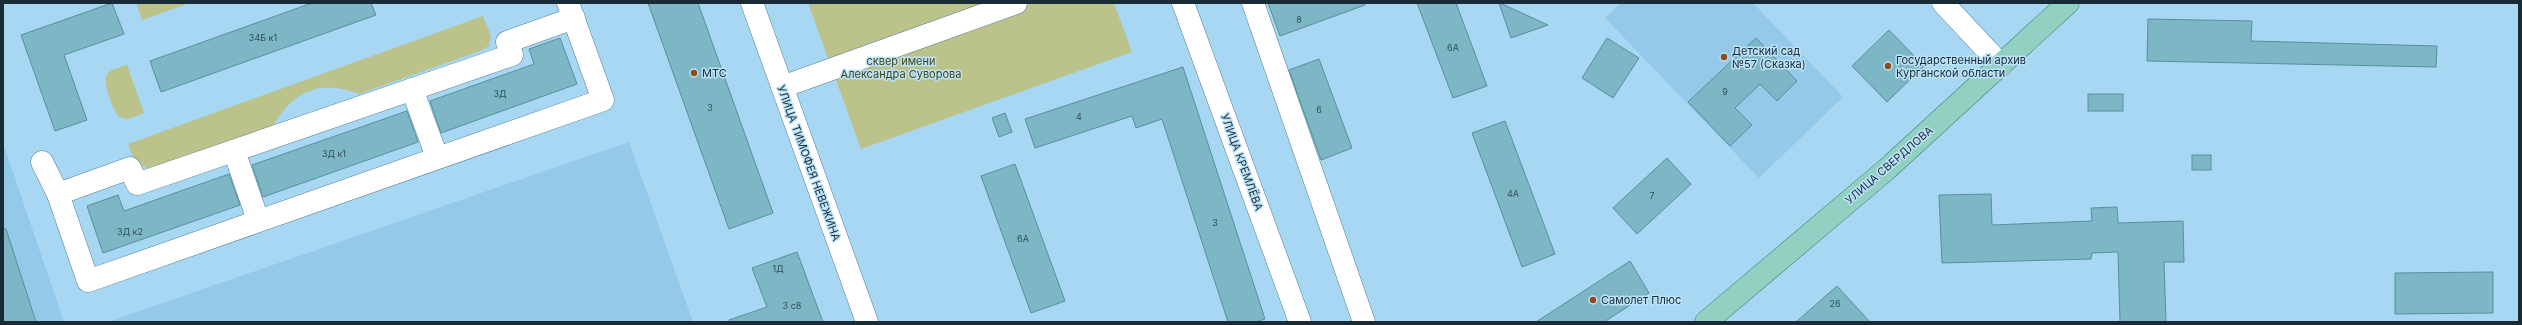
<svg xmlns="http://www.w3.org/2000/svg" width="2522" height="325" font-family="Inter,sans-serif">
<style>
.built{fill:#94c9ea}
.green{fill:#bbc38a}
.building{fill:#7db7c5;stroke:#56909d}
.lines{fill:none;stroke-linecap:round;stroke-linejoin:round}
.minor-casing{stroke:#537f99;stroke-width:23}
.major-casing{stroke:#388376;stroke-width:23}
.minor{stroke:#fff;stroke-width:22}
.major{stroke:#92d1c2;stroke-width:22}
.poi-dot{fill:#8c4c17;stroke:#bce2f9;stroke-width:1.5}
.labels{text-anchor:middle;stroke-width:3;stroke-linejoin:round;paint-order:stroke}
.number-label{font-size:9px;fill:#314e5a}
.poi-label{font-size:11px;fill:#182b36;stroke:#bce2f9;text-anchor:start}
.park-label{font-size:11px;fill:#424711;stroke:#bce2f9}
.street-label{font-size:11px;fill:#182b36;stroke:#bce2f9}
</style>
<rect width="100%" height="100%" fill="#a7d7f3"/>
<g class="built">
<polygon points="1621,3 1753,3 1843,97 1759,178 1605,18"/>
<polygon points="629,142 693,322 108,322"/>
<polygon points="3,143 64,322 3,322"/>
</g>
<g class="green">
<polygon points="136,3 190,3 142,20"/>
<polygon points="808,3 1114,3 1132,52 861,149"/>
<path d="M483,16L491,36L489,46L480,51L359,94C321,79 294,90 273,126L154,169C137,167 134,160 128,144Z"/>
<path d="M127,65L144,113C137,115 127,122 120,117C113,113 102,80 107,74C111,69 121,67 127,65Z"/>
</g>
<g class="building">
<polygon points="112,3 124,34 64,55 87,120 55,131 21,35"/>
<polygon points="312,3 371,3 376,15 161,92 150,61"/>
<polygon points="648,3 698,3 773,213 729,229"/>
<polygon points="1268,3 1365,3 1365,5 1280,36"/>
<polygon points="1417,3 1456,3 1487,86 1453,98"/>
<polygon points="1499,3 1500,3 1548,25 1511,38"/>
<polygon points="2148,19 2252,21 2251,41 2437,46 2436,67 2147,61"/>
<polygon points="1889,30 1924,66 1887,102 1852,66"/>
<polygon points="560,38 577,84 441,133 430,101 534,64 529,49"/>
<polygon points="1607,38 1639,58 1613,98 1582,78"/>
<polygon points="1756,38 1797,81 1777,101 1760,84 1735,108 1752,125 1730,146 1688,102"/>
<polygon points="1319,59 1352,148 1321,160 1289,70"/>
<polygon points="1183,67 1265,319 1255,322 1228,322 1162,119 1136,128 1132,116 1035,148 1025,119"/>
<rect x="2088" y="94" width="35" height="17"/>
<polygon points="407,111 418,142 263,197 252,165"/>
<polygon points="1005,113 1012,132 999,137 992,118"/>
<polygon points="1505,121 1555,254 1522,267 1472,133"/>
<rect x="2192" y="155" width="19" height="15"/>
<polygon points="1667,158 1691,184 1637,234 1613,208"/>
<polygon points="1015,164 1065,301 1031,313 981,176"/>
<polygon points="229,174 240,205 103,253 87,206 118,195 124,211"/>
<polygon points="1991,194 1992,225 2092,221 2091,208 2117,207 2118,223 2183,221 2184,262 2164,262 2166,322 2120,322 2118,252 2092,253 2091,259 1942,263 1939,195"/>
<polygon points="3,229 6,229 36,322 3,322"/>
<polygon points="797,252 823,322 730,322 729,320 767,307 752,268"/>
<polygon points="1630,261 1649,293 1604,322 1536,322"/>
<polygon points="2493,272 2493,313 2395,314 2395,273"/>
<polygon points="1837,286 1870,322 1796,322"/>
</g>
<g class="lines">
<g class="minor-casing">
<g id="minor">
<polyline points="752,3 867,322"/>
<polyline points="1183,3 1300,322"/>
<polyline points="1253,3 1364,322"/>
<polyline points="1943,3 2001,65"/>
<polyline points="782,87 1016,3"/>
<polyline points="412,89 437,157"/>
<polyline points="234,151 258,220"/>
<polyline points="42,162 58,194 88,281 603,100 568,3"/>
<polyline points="58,194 130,168 137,184 512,55 507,42 574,18"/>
</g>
</g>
<g class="major-casing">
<polyline id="major" points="1706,322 1887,169 2068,3"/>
</g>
<use href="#minor" class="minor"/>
<use href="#major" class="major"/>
</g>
<g class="poi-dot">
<circle cx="1724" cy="57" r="4"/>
<circle cx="1888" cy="66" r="4"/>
<circle cx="694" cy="73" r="4"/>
<circle cx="1593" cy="300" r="4"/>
</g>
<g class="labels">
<g class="number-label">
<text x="1299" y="23">8</text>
<text x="263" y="41">34Б к1</text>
<text x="1453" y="51">6А</text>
<text x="1725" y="95">9</text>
<text x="500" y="97">3Д</text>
<text x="710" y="111">3</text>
<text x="1319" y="113">6</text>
<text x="1079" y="120">4</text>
<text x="334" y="157">3Д к1</text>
<text x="1513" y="197">4А</text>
<text x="1652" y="199">7</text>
<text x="1215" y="226">3</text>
<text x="130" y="235">3Д к2</text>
<text x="1023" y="242">6А</text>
<text x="778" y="272">1Д</text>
<text x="1835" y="307">26</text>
<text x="792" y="309">3 с8</text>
</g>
<g class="poi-label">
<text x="1732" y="55">Детский сад<tspan x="1732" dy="13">№57 (Сказка)</tspan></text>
<text x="1896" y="64">Государственный архив<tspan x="1896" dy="13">Курганской области</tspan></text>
<text x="702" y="77">МТС</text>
<text x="1601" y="304">Самолет Плюс</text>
</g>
<g class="park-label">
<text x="901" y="65">сквер имени<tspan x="901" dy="13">Александра Суворова</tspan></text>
</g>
<g class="street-label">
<text transform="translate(1242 162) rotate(70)" y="4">УЛИЦА КРЕМЛЁВА</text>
<text transform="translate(809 163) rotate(70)" y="4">УЛИЦА ТИМОФЕЯ НЕВЕЖИНА</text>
<text transform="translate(1889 165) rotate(-41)" y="4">УЛИЦА СВЕРДЛОВА</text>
</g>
</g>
<rect width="2522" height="325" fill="none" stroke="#182b36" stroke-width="8"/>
</svg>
